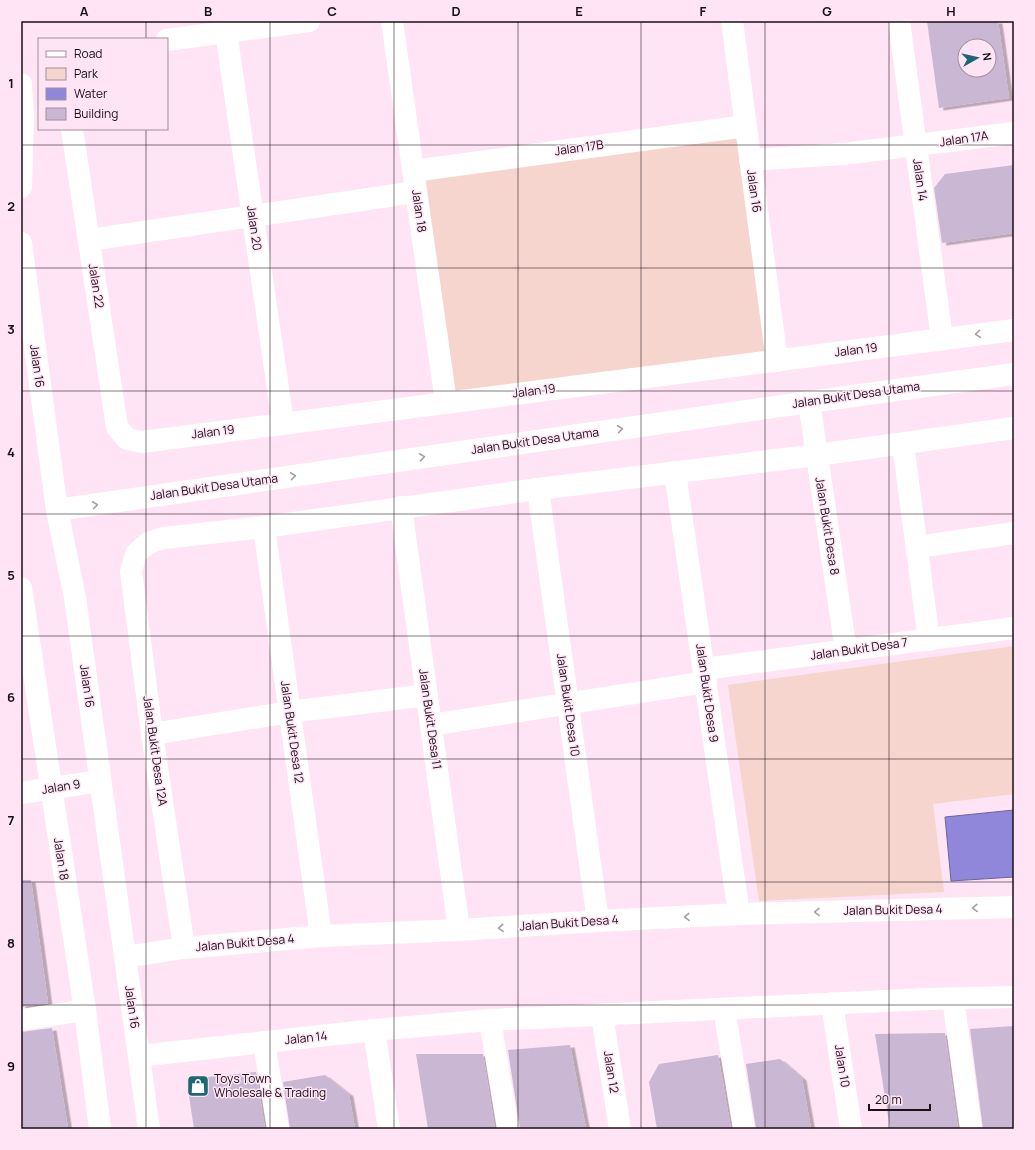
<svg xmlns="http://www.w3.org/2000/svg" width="1035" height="1150" font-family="Manrope,sans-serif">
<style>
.green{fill:#f5d5ce}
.water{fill:#9087db;stroke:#6c63a0}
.building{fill:#c9b7d3;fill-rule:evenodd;filter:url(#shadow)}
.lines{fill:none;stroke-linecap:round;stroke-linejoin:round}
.minor{stroke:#fff;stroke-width:22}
.oneway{stroke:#a39fa2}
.grid{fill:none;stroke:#190f16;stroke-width:1;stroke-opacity:0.55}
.labels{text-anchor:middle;stroke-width:3;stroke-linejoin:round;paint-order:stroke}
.street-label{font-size:12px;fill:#190f16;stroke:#fee4f4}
.poi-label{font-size:12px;fill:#190f16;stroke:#fee4f4;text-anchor:start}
.neatline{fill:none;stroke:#190f16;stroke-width:1.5}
.grid-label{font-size:13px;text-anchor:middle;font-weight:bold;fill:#190f16}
</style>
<defs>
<filter id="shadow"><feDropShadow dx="4.5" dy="2.5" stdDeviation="0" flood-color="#0004"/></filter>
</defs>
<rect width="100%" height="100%" fill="#fee4f4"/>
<g class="green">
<polygon points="746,126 777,361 446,402 413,171"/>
<polygon points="1014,646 1014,794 933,804 944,892 759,901 728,685"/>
</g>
<polygon class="water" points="1014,810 1014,877 951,881 945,817"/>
<g class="building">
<path d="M927,21H998L1009,98L939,108ZM965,46H989V70H965Z"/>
<polygon points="1014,165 1014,233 942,243 934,188 945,174"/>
<polygon points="21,880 31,880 48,1003 21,1007"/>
<polygon points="1014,1026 1014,1129 983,1129 970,1029"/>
<polygon points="52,1028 68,1129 21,1129 21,1032"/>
<polygon points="945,1033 958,1129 890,1129 875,1034"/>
<polygon points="570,1045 586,1129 520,1129 508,1050"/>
<polygon points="416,1054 483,1054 495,1129 428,1129"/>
<polygon points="718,1055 731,1129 657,1129 649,1082 659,1064"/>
<polygon points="780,1059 802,1078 811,1129 756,1129 746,1064"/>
<polygon points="256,1072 265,1129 194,1129 188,1089 199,1078"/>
<polygon points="325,1075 349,1094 355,1129 290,1129 283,1082"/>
</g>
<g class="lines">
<g class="minor">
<polyline points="392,21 446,402"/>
<polyline points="732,21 777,361"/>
<polyline points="899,21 942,339"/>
<polyline points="226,32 283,423"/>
<polyline points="167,40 309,21"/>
<polyline points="21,84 23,115 21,187"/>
<polyline points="72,129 117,427 127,439 142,442 1014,330"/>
<polyline points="750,160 843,154 1014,133"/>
<polyline points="413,171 746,126"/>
<polyline points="89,240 416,192"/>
<polyline points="21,243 57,510 75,598 149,1129"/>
<polyline points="809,402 846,651"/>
<polyline points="903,444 929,640"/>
<polyline points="675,472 739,914"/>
<polyline points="538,489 598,921"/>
<polyline points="401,507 459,930"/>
<polyline points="57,510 809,402 1014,374"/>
<polyline points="264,527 321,936"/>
<polyline points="917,547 1014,533"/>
<polyline points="21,588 85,1010 100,1129"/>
<polyline points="704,669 1014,628"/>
<polyline points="431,725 706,682"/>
<polyline points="152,734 290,712 427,695"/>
<polyline points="21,793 100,781"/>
<polyline points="184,948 152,734 131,571 136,554 148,543 164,538 264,527 538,489 817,455 1014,428"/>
<polyline points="125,957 184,948 321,936 459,930 598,921 739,914 1014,907"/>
<polyline points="953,998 971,1129"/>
<polyline points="832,1003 851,1129"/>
<polyline points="724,1009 744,1129"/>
<polyline points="602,1015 620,1129"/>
<polyline points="21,1020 85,1010"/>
<polyline points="490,1020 508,1129"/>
<polyline points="374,1030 389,1129"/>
<polyline points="264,1042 278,1129"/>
<polyline points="139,1056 374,1030 490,1020 927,999 1014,997"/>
</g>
</g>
<defs><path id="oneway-chevron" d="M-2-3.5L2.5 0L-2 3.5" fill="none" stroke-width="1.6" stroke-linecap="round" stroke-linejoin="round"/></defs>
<g class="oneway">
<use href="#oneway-chevron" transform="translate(978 334) rotate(172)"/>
<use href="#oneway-chevron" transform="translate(620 429) rotate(-8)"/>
<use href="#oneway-chevron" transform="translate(422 457) rotate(-8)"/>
<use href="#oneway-chevron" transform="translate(293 476) rotate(-8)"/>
<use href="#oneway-chevron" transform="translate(95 505) rotate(-8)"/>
<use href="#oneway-chevron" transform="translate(975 908) rotate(178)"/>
<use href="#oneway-chevron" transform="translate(817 912) rotate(179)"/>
<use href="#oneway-chevron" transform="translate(687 917) rotate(177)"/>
<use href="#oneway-chevron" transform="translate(501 928) rotate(176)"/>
</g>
<path class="grid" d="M146,21V39M270,21V1129M394,21V1129M518,21V1129M641,21V1129M765,21V1129M889,21V1129M146,129V1129M21,145H1014M21,268H1014M21,391H1014M21,514H1014M21,636H1014M21,759H1014M21,882H1014M21,1005H1014"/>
<defs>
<g id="shop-square" transform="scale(1.15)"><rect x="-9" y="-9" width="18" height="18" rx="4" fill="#1c6772" stroke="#fee4f4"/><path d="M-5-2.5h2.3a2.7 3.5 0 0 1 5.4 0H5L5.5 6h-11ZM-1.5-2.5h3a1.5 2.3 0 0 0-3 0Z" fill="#fff"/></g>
</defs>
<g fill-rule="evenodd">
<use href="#shop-square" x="198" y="1086"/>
</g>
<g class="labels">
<g class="street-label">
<text transform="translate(964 139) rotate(-8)" y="4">Jalan 17A</text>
<text transform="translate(579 148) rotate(-8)" y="4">Jalan 17B</text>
<text transform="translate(920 180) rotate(82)" y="4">Jalan 14</text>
<text transform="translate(754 191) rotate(82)" y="4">Jalan 16</text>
<text transform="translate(419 211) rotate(82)" y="4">Jalan 18</text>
<text transform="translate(254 228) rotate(82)" y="4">Jalan 20</text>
<text transform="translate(96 286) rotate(81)" y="4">Jalan 22</text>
<text transform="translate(856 350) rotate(-7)" y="4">Jalan 19</text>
<text transform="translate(37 366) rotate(82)" y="4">Jalan 16</text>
<text transform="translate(534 391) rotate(-7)" y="4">Jalan 19</text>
<text transform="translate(856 395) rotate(-8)" y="4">Jalan Bukit Desa Utama</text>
<text transform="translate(213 432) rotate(-7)" y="4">Jalan 19</text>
<text transform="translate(535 441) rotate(-8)" y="4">Jalan Bukit Desa Utama</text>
<text transform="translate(214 487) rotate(-8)" y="4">Jalan Bukit Desa Utama</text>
<text transform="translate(827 526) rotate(81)" y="4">Jalan Bukit Desa 8</text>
<text transform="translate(859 649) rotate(-8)" y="4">Jalan Bukit Desa 7</text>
<text transform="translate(87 686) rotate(82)" y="4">Jalan 16</text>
<text transform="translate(707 693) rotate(82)" y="4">Jalan Bukit Desa 9</text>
<text transform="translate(568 705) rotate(82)" y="4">Jalan Bukit Desa 10</text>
<text transform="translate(430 719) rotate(82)" y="4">Jalan Bukit Desa 11</text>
<text transform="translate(292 732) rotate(82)" y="4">Jalan Bukit Desa 12</text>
<text transform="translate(155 751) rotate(82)" y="4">Jalan Bukit Desa 12A</text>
<text transform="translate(61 787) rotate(-9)" y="4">Jalan 9</text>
<text transform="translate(61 859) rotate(81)" y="4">Jalan 18</text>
<text transform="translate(893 910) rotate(-1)" y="4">Jalan Bukit Desa 4</text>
<text transform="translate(569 923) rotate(-4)" y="4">Jalan Bukit Desa 4</text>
<text transform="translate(245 943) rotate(-5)" y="4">Jalan Bukit Desa 4</text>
<text transform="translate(132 1007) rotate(82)" y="4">Jalan 16</text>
<text transform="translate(306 1038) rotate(-6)" y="4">Jalan 14</text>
<text transform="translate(842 1066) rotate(81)" y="4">Jalan 10</text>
<text transform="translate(611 1072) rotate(81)" y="4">Jalan 12</text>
</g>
<g class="poi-label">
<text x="214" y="1083">Toys Town<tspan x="214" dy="14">Wholesale &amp; Trading</tspan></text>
</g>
</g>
<rect width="1035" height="1150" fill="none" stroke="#fee4f4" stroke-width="44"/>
<rect x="38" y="38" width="130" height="92" fill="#fee4f4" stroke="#a28f9b"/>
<rect x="46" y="51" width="20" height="6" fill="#ffffff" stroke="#a28f9b"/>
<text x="74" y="58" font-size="12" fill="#190f16">Road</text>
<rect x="46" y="68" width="20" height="12" fill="#f5d5ce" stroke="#a28f9b"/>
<text x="74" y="78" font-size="12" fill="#190f16">Park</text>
<rect x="46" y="88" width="20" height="12" fill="#9087db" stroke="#a28f9b"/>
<text x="74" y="98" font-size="12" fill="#190f16">Water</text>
<rect x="46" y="108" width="20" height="12" fill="#c9b7d3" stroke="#a28f9b"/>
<text x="74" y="118" font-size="12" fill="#190f16">Building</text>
<g transform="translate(977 58) rotate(82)"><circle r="19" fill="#fee4f4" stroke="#a28f9b"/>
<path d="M0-3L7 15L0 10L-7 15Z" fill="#1c6772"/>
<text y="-6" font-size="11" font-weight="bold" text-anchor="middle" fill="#190f16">N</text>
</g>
<path d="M869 1104v6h61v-6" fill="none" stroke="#190f16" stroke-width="2"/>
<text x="875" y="1104" font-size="12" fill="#190f16" stroke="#fee4f4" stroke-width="3" paint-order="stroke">20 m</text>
<rect x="22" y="22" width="991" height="1106" class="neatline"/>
<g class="grid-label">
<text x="84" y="16">A</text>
<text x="208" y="16">B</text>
<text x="332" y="16">C</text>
<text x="456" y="16">D</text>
<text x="579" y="16">E</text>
<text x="703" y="16">F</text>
<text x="827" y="16">G</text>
<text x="951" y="16">H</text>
<text x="11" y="88">1</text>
<text x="11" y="211">2</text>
<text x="11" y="334">3</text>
<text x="11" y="457">4</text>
<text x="11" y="580">5</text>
<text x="11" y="702">6</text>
<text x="11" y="825">7</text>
<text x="11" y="948">8</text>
<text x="11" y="1071">9</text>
</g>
</svg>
